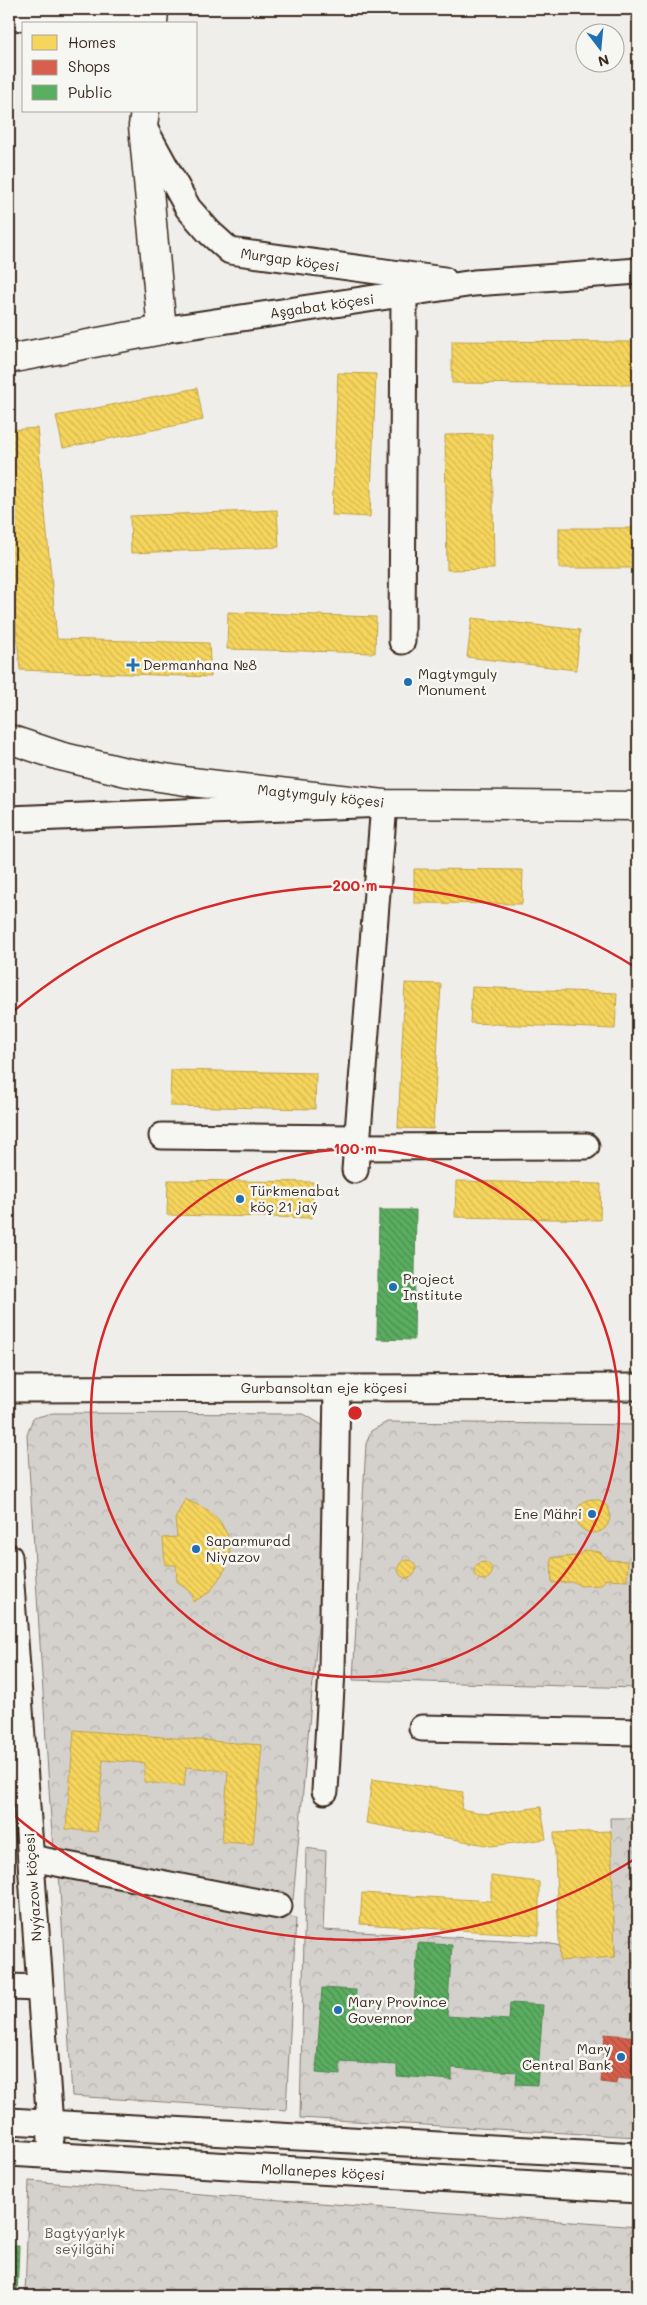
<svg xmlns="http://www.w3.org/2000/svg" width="647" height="2305" font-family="Mali,sans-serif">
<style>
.park{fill:url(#park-crowns);stroke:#887e75}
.homes{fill:url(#homes-back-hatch);stroke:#bea249}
.shops{fill:url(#shops-back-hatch);stroke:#a8503f}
.public{fill:url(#public-back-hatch);stroke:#51864d}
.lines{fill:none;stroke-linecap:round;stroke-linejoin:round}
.minor-casing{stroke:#3b2a1e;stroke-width:29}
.major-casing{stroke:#3b2a1e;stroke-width:31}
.minor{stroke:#f6f6f2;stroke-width:25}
.major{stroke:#f6f6f2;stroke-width:28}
.ring{fill:none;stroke:#d62828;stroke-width:2.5}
.poi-dot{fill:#1f6fb2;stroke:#f6f6f2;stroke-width:2}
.labels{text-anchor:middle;stroke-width:5;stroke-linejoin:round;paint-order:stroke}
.street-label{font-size:14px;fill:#3b2a1e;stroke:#f6f6f2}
.poi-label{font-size:14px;fill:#3b2a1e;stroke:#f6f6f2;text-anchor:start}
.park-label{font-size:14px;fill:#61544a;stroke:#f6f6f2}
.centre{fill:#d62828;stroke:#f6f6f2;stroke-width:2.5}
.ring-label{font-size:15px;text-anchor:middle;font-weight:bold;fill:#d62828;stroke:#f6f6f2;stroke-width:5;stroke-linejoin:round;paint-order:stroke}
</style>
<defs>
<pattern id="park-crowns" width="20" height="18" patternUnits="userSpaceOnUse" patternTransform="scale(1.25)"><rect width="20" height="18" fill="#d4d1cc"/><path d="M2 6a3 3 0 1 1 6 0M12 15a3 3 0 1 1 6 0" fill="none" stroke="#b7b4af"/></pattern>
<pattern id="homes-back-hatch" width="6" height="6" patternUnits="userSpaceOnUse" patternTransform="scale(1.25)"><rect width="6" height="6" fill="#f6d55c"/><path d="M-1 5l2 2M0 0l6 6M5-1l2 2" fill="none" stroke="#d4b750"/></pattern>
<pattern id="shops-back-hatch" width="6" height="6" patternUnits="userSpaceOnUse" patternTransform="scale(1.25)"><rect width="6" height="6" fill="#d6604d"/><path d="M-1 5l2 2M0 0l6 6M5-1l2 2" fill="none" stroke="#af4f3f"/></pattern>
<pattern id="public-back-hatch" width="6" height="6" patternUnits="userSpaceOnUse" patternTransform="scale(1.25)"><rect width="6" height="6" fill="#5aae61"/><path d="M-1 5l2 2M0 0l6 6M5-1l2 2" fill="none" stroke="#4c8e4f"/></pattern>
</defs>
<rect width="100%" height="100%" fill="#efeeea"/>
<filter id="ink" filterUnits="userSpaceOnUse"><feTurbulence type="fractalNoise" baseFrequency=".02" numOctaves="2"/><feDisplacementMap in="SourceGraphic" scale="10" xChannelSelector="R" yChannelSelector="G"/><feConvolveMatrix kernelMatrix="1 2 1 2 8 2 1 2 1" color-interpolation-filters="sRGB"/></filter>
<g filter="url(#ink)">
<g class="park">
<polygon points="53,1413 304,1414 325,1427 335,1441 293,1900 53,1852 27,1435 33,1418"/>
<polygon points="387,1422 638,1425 638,1688 353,1680 366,1444 371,1431"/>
<polygon points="610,1818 638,1818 638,2137 300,2118 306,1848 326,1851 323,1930 541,1942 615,1957"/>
<polygon points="59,1871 296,1918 286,2110 72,2096"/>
<polygon points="29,2181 638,2227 638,2296 25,2296"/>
</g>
<g class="homes">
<polygon points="452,341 638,342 638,385 452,383"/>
<polygon points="338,373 376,374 370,517 332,515"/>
<polygon points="197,388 203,420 63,448 56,416"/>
<polygon points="37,428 57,639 209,643 211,677 20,670 9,550 9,430"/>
<polygon points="492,434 494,569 447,570 445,435"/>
<polygon points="277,510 279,547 131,553 130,516"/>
<rect x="559" y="528" width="79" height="40"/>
<polygon points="228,612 376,617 375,653 227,649"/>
<polygon points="472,618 580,630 576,670 467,657"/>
<polygon points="414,869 523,870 522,904 414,903"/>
<polygon points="405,983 441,984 433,1129 398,1128"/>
<polygon points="472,987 617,993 615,1029 470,1023"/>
<polygon points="171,1070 316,1073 315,1109 170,1106"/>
<polygon points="168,1180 313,1182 312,1218 167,1215"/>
<polygon points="456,1181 601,1184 600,1220 455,1217"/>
<polygon points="185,1499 208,1510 219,1520 227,1534 230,1552 226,1568 210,1592 193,1602 192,1594 177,1581 176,1565 165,1565 163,1538 177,1537 175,1519"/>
<circle cx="593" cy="1516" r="17"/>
<polygon points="585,1550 600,1552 608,1560 628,1561 627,1580 606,1579 601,1585 580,1586 574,1582 552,1583 551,1558 577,1556"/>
<circle cx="407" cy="1569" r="9"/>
<circle cx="483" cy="1571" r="9"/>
<polygon points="74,1730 262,1745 253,1844 222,1842 228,1771 186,1767 184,1786 144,1782 145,1763 103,1760 97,1832 66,1829"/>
<polygon points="372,1779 463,1792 461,1809 487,1814 541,1807 546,1839 491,1846 366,1823"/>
<polygon points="611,1831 615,1957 560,1961 554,1833"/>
<polygon points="491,1876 539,1882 539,1935 360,1924 362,1893 491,1901"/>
</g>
<polygon class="shops" points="605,2034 638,2037 638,2080 617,2078 616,2084 601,2082"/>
<g class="public">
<polygon points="379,1210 416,1210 414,1340 377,1339"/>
<polygon points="418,1943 452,1945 447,2016 509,2020 510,2003 543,2005 537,2085 516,2084 517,2072 452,2068 452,2080 397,2076 397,2065 340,2062 340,2075 316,2073 322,1988 356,1990 355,2015 413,2019"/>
<polygon points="9,2230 11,2246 19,2246 17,2296 9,2296"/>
</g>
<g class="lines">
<g class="minor-casing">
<g id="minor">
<polyline points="9,18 154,10"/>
<polyline points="143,126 188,208 209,232 230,251 444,280"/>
<polyline points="162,330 474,283 638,271"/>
<polyline points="402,641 404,294"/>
<polyline points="9,819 384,804 355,1170"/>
<polyline points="162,1136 357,1138"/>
<polyline points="357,1147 586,1146"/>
<polyline points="9,1389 638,1387"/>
<polyline points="9,1557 51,2139"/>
<polyline points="422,1728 638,1732"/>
<polyline points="325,1791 332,1671 337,1389"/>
<polyline points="31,1858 279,1906"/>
<polyline points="9,1987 40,1988"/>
<polyline points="9,2121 638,2156"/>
<polyline points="9,2153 638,2190"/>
</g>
</g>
<g class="major-casing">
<g id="major">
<polyline points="153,24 154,9"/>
<polyline points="9,359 162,330 143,126 145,111"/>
<polyline points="9,739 60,756 126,772 192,782 384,804 638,806"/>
</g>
</g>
<use href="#minor" class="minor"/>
<use href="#major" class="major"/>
</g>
</g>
<g class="ring">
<circle cx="355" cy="1413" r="264"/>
<path d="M638 1857A527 527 0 0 1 9 1811M9 1015A527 527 0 0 1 638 969"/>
</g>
<g class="poi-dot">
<path d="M130.5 657.5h5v5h5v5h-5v5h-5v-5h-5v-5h5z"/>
<circle cx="408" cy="682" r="5"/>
<circle cx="240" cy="1199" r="5"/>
<circle cx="393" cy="1287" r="5"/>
<circle cx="592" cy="1514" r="5"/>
<circle cx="196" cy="1549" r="5"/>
<circle cx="338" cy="2010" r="5"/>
<circle cx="621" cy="2057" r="5"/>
</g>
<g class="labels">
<g class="street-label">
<text transform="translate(290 260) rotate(8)" y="5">Murgap köçesi</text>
<text transform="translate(322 306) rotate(-8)" y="5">Aşgabat köçesi</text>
<text transform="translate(321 796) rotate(6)" y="5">Magtymguly köçesi</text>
<text x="324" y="1393">Gurbansoltan eje köçesi</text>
<text transform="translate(33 1887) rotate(-94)" y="5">Nyýazow köçesi</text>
<text transform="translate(323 2172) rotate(3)" y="5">Mollanepes köçesi</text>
</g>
<g class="poi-label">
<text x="143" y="670">Dermanhana №8</text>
<text x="418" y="679">Magtymguly<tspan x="418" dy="16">Monument</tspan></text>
<text x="250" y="1196">Türkmenabat<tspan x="250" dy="16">köç 21 jaý</tspan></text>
<text x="403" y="1284">Project<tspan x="403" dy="16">Institute</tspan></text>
<text x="582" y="1519" text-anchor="end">Ene Mähri</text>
<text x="206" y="1546">Saparmurad<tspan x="206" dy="16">Niyazov</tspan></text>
<text x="348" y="2007">Mary Province<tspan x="348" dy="16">Governor</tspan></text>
<text x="611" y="2054" text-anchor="end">Mary<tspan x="611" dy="16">Central Bank</tspan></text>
</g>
<g class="park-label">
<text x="85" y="2238">Bagtyýarlyk<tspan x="85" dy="16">seýilgähi</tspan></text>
</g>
</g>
<circle cx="355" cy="1413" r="8" class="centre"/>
<g class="ring-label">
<text x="355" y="891">200 m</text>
<text x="355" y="1154">100 m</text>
</g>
<rect width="647" height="2305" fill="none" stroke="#f6f6f2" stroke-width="30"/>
<rect x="15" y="15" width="617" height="2275" fill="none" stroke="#3b2a1e" stroke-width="2" filter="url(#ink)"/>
<rect x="22" y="22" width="175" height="90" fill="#f6f6f2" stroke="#aba49d"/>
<rect x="32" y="35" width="25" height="15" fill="#f6d55c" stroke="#aba49d"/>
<text x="68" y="48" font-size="15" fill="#3b2a1e">Homes</text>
<rect x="32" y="60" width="25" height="15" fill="#d6604d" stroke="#aba49d"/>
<text x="68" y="72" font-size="15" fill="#3b2a1e">Shops</text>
<rect x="32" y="85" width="25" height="15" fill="#5aae61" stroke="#aba49d"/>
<text x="68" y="98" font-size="15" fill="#3b2a1e">Public</text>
<g transform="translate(600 48) rotate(164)"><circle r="24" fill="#f6f6f2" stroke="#aba49d"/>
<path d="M0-4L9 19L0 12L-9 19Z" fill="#1f6fb2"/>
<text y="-8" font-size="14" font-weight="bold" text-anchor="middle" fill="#3b2a1e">N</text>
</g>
</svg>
